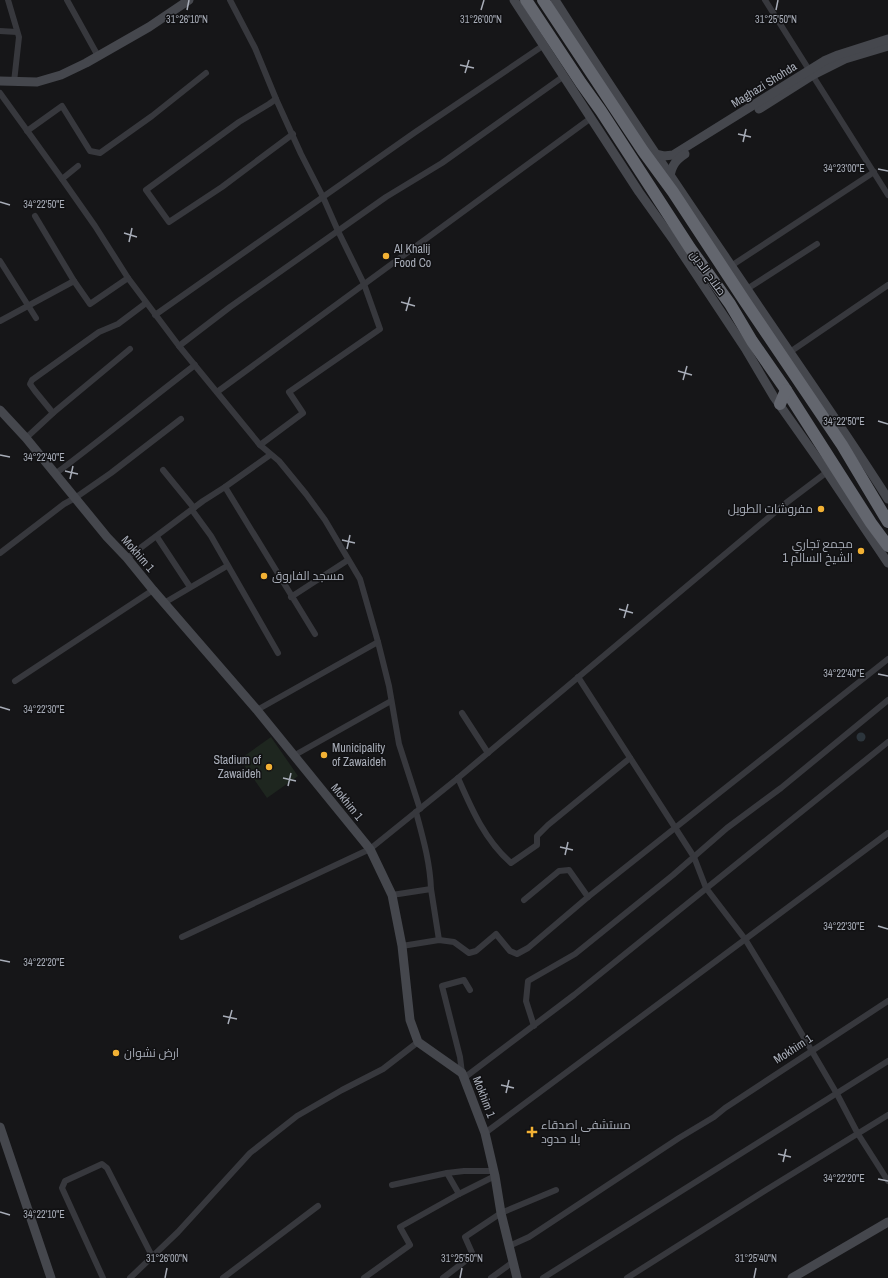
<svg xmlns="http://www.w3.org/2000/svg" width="888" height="1278" font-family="'Archivo Narrow',Cairo,sans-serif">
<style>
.green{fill:#1e261f}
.water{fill:#2c353c}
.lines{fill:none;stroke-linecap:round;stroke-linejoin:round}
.street{stroke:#37383d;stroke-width:6}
.secondary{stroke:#45474d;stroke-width:9}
.highway{stroke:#63666e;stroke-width:12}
.ticks{fill:none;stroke:#a8adb8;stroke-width:1.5}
.poi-dot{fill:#f2b134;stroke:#111113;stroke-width:1.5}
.labels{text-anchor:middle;stroke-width:3;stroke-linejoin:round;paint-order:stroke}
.street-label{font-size:12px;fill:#a8adb8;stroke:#111113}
.poi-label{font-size:12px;fill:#a8adb8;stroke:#111113;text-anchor:start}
.ticks-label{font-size:10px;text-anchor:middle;fill:#a8adb8;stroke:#111113;stroke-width:3;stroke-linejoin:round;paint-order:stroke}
</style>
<rect width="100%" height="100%" fill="#161618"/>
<polygon class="green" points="271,737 298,776 267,798 240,759"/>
<circle class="water" cx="861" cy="737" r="4.5"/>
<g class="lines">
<g class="street">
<polyline points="8,0 19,37 14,82"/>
<polyline points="67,0 98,56"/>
<polyline points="230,0 255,48 276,99 301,154 323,197 338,231 364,284 380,329 289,392 303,413 260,445"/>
<polyline points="765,0 888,195"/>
<polyline points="0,31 17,32"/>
<polyline points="0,93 62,179 78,166"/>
<polyline points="276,99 269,104 239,122 146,190 169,222 222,187 293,134"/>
<polyline points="27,131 62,106 90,151 100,153 152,116 206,73"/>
<polyline points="62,179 95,226 128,278"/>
<polyline points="35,216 74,281"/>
<polyline points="0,261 36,318"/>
<polyline points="731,266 874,172"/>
<polyline points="747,289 817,244"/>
<polyline points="155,315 414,133 544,45"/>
<polyline points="0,321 74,281 90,304 128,278 179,346 260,445 279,461 306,494 325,520 360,579 378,642 389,686 399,744 420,809"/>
<polyline points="179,346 230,307 386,197 442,163 564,76"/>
<polyline points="790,352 888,285"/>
<polyline points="217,392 591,118"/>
<polyline points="53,413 35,391 30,384 32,380 99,332 118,324 146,303"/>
<polyline points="26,438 53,413 130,349"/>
<polyline points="163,470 194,508"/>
<path d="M55,474C102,439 148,401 195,365"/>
<polyline points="225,487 315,634"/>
<polyline points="192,510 211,536 278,653"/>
<polyline points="157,537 190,587"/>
<polyline points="0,553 64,504 75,498 111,473 181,419"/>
<polyline points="127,558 203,501 225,487 270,455"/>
<polyline points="291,597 348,560"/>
<polyline points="164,603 227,566"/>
<polyline points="578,677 694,857 706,888 745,939 779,995 837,1094 858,1134 888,1181"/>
<polyline points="15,681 153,590"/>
<polyline points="257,710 378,642"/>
<polyline points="462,713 488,753"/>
<polyline points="295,755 391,701"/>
<path d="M458,778C472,810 485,840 511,863L537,845V836L548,825L630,758"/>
<path d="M416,812C423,838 430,862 431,889"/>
<polyline points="392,895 431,889 439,940"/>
<polyline points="524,900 559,871 569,870 588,897"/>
<polyline points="182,937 370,849 458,778 786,503 827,472"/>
<polyline points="402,946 439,940 454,942 469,953 476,951 496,934 510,951 517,954 528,948 588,897 888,659"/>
<polyline points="534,1026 526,1001 528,981 575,954 673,875 727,828 781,788 888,700"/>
<polyline points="462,1073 460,1057 442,986 464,980 470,990"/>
<polyline points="464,1078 574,995 888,742"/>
<polyline points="485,1133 888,833"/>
<polyline points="447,1173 459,1194"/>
<polyline points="392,1185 447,1173 464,1171 493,1171"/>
<polyline points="509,1246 529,1237 679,1138 714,1117 725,1108 888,1001"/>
<polyline points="103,1278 62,1188 65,1181 102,1164 107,1168 152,1256"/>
<polyline points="130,1278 178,1232 250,1153 297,1116 342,1090 383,1069 418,1042"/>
<polyline points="223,1278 318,1206"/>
<polyline points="364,1278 410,1245 400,1227 459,1194 495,1176"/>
<polyline points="443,1278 473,1255 465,1237 501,1213 556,1190"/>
<polyline points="491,1278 513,1262"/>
<polyline points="543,1278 888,1061"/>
<polyline points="627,1278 766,1190 888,1115"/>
</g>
<g class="secondary">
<polyline points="514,0 639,192 674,241 745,348 774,397 827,472 888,563"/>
<path d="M555,0C617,98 682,193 747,289C794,359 843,428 888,499"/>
<polyline points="0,81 37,82 61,75 86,63 149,27 189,0"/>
<polyline points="759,109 813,75 845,59 888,46"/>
<polyline points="655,154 664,156 673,155 824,61 838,55 888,39"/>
<path d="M670,176C672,165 676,160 685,154"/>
<polyline points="0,410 26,438 107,537 127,558 153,590 257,710 370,849 392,895 402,946 410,1020 418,1042 462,1073 464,1078 485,1133 495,1176 501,1213 517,1278"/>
<polyline points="0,1127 51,1278"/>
<polyline points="792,1278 888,1222"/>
</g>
<g class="highway">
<polyline points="526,0 581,83 601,111 690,248 730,304 752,341 784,387 871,523 888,546"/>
<polyline points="543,0 643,151 673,192 744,300 842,445 888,522"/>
<polyline points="780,404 786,390"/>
</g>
</g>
<path class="ticks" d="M187,10L189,0M481,10L484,0M776,10L778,0M460,65L474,68M465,73L469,60M738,134L751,137M743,142L746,129M878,169L888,171M0,202L10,205M124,233L137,237M129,242L132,228M401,302L415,306M406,311L410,297M678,371L692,375M683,380L687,366M878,421L888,424M0,455L10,457M65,471L78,474M70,479L73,466M342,540L355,543M347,549L350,535M619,609L633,613M624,618L628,604M878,674L888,676M0,707L10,710M283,778L296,781M288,786L291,773M560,847L573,850M565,855L568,842M878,926L888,929M0,960L10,962M223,1016L237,1019M228,1024L232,1010M501,1085L514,1088M506,1093L509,1080M778,1154L791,1157M783,1162L786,1149M878,1179L888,1181M0,1212L10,1215M165,1278L167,1268M460,1278L462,1268M754,1278L756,1268"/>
<g class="poi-dot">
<circle cx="386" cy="256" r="4"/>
<circle cx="821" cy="509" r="4"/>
<circle cx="861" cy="551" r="4"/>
<circle cx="264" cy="576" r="4"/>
<circle cx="324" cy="755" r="4"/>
<circle cx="269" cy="767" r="4"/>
<circle cx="116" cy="1053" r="4"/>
<path d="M530 1126h4v4h4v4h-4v4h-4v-4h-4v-4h4z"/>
</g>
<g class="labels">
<g class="street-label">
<text transform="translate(764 85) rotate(-32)" y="4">Maghazi Shohda</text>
<text transform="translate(708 273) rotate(54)" y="4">صلاح الدين</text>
<text transform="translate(138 554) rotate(49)" y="4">Mokhim 1</text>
<text transform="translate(347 802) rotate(51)" y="4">Mokhim 1</text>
<text transform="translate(793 1049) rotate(-33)" y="4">Mokhim 1</text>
<text transform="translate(484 1097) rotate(69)" y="4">Mokhim 1</text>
</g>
<g class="poi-label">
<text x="394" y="253">Al Khalij<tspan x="394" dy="14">Food Co</tspan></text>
<text x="813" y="513" text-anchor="end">مفروشات الطويل</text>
<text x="853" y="548" text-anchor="end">مجمع تجاري<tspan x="853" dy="14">الشيخ السالم 1</tspan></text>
<text x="272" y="580">مسجد الفاروق</text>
<text x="332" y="752">Municipality<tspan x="332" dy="14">of Zawaideh</tspan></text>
<text x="261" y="764" text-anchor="end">Stadium of<tspan x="261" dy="14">Zawaideh</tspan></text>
<text x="124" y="1057">ارض نشوان</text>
<text x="541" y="1129">مستشفى اصدقاء<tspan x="541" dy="14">بلا حدود</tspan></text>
</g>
</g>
<g class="ticks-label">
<text x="187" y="23">31°26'10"N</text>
<text x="481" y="23">31°26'00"N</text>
<text x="776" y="23">31°25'50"N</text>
<text x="844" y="172">34°23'00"E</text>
<text x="44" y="208">34°22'50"E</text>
<text x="844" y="425">34°22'50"E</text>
<text x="44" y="461">34°22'40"E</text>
<text x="844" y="677">34°22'40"E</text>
<text x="44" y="713">34°22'30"E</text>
<text x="844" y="930">34°22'30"E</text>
<text x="44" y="966">34°22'20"E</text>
<text x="844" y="1182">34°22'20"E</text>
<text x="44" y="1218">34°22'10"E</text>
<text x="167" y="1262">31°26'00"N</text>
<text x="462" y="1262">31°25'50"N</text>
<text x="756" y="1262">31°25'40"N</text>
</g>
</svg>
